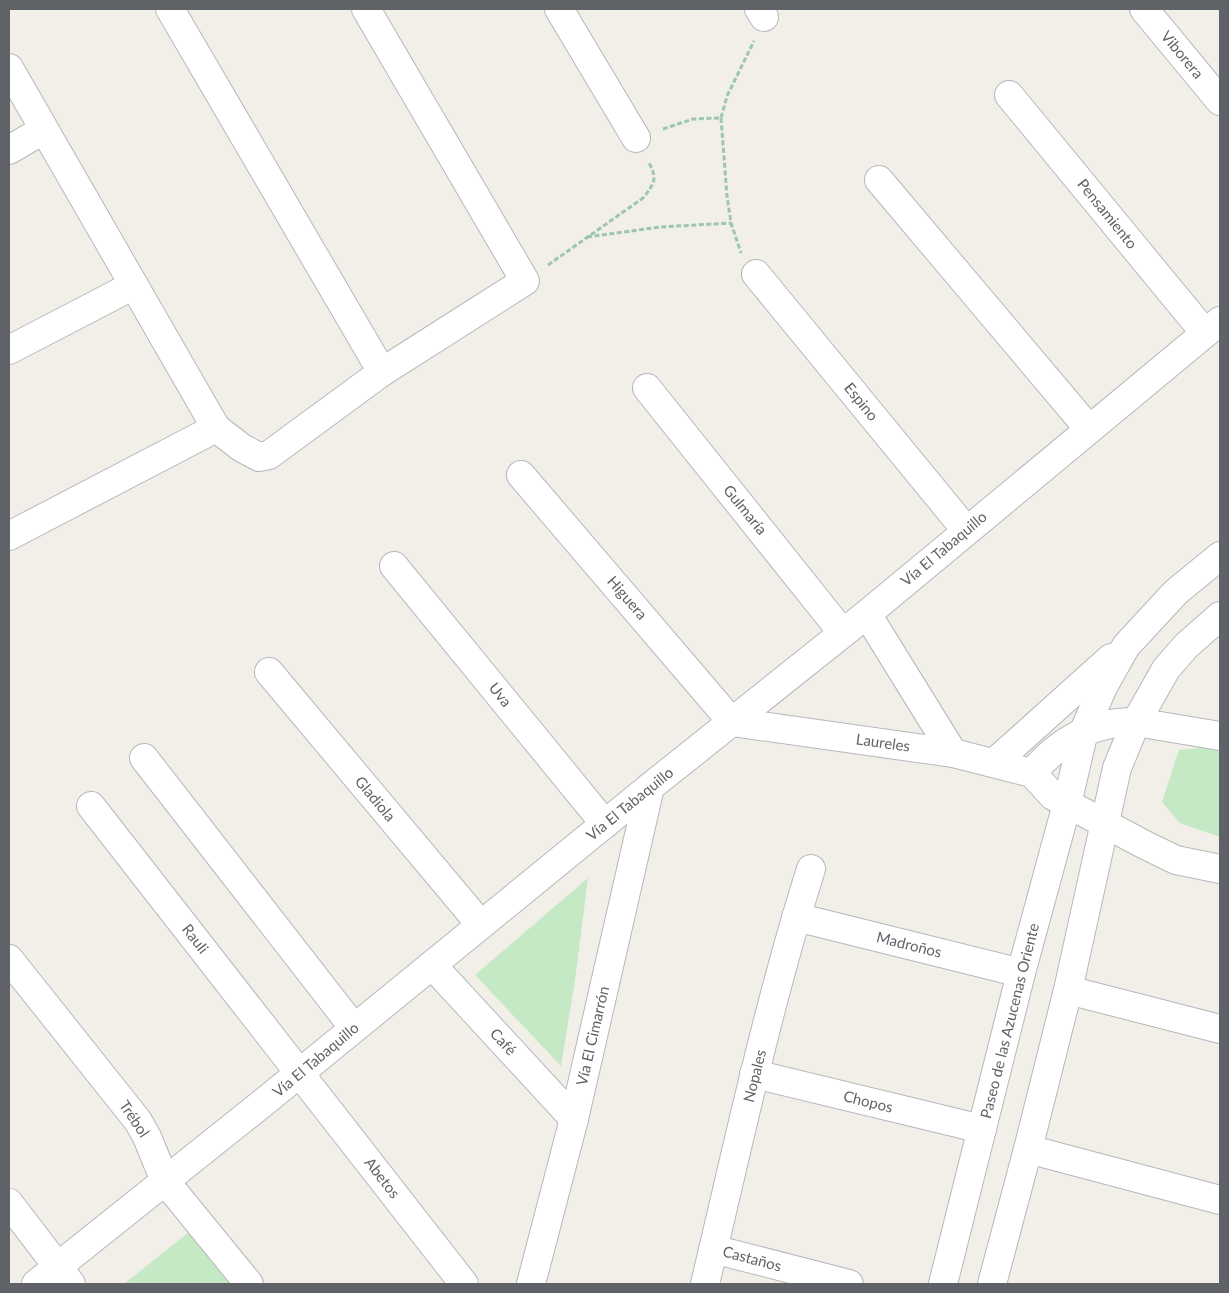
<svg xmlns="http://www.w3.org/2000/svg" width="1229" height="1293" font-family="Lato,sans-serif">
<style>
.green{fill:#c5e8c5}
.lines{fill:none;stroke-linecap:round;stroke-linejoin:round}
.street-casing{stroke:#b5b8bc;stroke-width:30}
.path{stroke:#9cc7a9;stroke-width:3;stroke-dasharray:5 2.5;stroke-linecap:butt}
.street{stroke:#fff;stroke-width:28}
.labels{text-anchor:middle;stroke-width:4;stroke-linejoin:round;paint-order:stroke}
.street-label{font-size:15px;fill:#5f6368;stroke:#fff}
</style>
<rect width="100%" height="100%" fill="#f1efe8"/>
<g class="green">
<polygon points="1220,746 1220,837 1180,823 1162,802 1179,750"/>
<polygon points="588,878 575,980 561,1066 475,975"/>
<polygon points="189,1232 232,1284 124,1284"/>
</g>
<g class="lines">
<g class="street-casing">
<g id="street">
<polyline points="170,9 382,372"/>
<polyline points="559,9 636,138"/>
<polyline points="759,9 764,17"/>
<polyline points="1144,9 1220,101"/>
<polyline points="9,68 216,428 242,448 259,457 269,455 382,372 525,281 366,9"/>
<polyline points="1009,95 1205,333"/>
<polyline points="9,150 43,130"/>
<polyline points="879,180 1089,429"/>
<polyline points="756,274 966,530"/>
<polyline points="9,350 134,285"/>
<polyline points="647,388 842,632"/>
<polyline points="521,475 732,722 953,753 1032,773 1053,796 1145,845 1176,860 1220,869"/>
<polyline points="9,536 216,428"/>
<polyline points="394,566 605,824"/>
<polyline points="867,614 953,753"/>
<polyline points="269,672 481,925"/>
<polyline points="144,758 354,1028"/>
<polyline points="994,763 1111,658"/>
<path d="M1032,773C1059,741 1092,721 1136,722L1220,736"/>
<polyline points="91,806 464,1284"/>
<polyline points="796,917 1021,973"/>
<polyline points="9,959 138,1121 147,1137 165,1181 249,1284"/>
<polyline points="432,965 574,1119"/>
<polyline points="1068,990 1220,1029"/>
<polyline points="754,1074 982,1129"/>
<polyline points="1028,1149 1220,1200"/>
<polyline points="9,1203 71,1284"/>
<polyline points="713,1249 849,1284"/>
<polyline points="36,1284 264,1102 650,787 867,614 1220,321"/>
<polyline points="531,1284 574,1119 650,787"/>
<path d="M705,1284C738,1145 768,1005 811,869"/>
<polyline points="943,1284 1021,973 1067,804 1084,731 1103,687 1126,646 1176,592 1220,556"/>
<polyline points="992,1284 1028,1149 1068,990 1117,768 1136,722 1166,669 1186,646 1220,616"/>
</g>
</g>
<g class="path">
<polyline points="721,118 727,196 731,223 741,253"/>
<polyline points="663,129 693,119 721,118 727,96 754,41"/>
<polyline points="587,237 660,227 731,223"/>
<path d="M548,265L643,198C654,184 658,179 649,163"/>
</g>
<use href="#street" class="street"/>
</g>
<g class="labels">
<g class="street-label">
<text transform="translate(1182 55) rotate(50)" y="5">Viborera</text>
<text transform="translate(1107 214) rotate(51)" y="5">Pensamiento</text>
<text transform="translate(861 402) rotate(51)" y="5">Espino</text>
<text transform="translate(745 510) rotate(51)" y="5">Gulmaría</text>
<text transform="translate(944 549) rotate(-40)" y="5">Vía El Tabaquillo</text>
<text transform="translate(627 598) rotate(49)" y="5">Higuera</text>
<text transform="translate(500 695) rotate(51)" y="5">Uva</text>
<text transform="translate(883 743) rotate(8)" y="5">Laureles</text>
<text transform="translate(375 799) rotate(50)" y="5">Gladiola</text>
<text transform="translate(630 804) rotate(-39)" y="5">Vía El Tabaquillo</text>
<text transform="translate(195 939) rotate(52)" y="5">Rauli</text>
<text transform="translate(909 945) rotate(14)" y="5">Madroños</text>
<text transform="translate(1010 1021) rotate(-76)" y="5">Paseo de las Azucenas Oriente</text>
<text transform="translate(593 1036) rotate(-77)" y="5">Vía El Cimarrón</text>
<text transform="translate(503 1042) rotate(47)" y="5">Café</text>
<text transform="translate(316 1060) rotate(-40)" y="5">Vía El Tabaquillo</text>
<text transform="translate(755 1076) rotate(-76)" y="5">Nopales</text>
<text transform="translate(868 1102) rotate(14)" y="5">Chopos</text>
<text transform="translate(134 1119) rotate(56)" y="5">Trébol</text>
<text transform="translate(382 1178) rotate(52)" y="5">Abetos</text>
<text transform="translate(752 1259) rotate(15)" y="5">Castaños</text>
</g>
</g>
<rect width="1229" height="1293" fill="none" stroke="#5f6368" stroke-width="20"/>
</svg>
